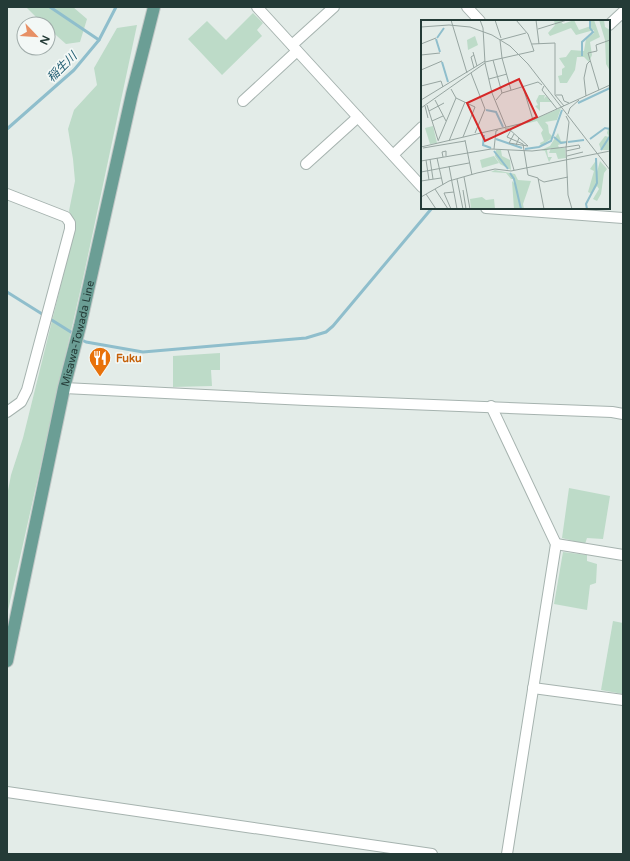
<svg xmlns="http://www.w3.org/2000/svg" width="630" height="861" font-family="'Varela Round','Noto Sans JP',sans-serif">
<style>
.green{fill:#bddbc8}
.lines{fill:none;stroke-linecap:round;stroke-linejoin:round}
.stream{stroke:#8fbecc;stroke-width:3}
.street-casing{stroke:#a6b3af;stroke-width:12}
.primary-casing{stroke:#c2c8c7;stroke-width:14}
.street{stroke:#fff;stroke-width:10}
.primary{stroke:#6b9e95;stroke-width:12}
.labels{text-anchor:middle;stroke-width:3.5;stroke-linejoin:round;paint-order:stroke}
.street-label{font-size:11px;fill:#243b37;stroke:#f3f8f6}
.food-label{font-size:11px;font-weight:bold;fill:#c56008;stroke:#f3f8f6;text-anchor:start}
.water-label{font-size:12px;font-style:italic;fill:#235f73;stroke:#f3f8f6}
.inset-river{fill:none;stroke:#8fbecc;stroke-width:2}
.inset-road{fill:none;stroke:#97a5a1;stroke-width:1}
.view{fill:#d62828;fill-opacity:0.15;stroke:#d62828;stroke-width:2}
.inset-edge{fill:none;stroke:#243b37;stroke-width:2}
</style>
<rect width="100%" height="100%" fill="#e3ece8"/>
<g class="green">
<polygon points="26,7 73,7 87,19 80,42 66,44 48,28 48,24 43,24"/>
<polygon points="253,13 263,23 257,30 262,36 222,75 188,39 207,21 226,40"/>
<polygon points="137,25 84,274 7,615 7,496 11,475 23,438 76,224 69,211 75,181 73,159 68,129 74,110 97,85 94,68 117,28"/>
<polygon points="220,353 220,370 211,370 212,386 173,387 173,356"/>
<polygon points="569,488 610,496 603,539 587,538 585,544 562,538"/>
<polygon points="563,552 587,555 587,561 597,564 596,583 590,585 587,610 554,604"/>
<polygon points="613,621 623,623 623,694 601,690"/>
</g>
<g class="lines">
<g class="stream">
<polyline points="50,7 99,40"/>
<polyline points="7,129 74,70 99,40 116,7"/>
<polyline points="7,292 74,334"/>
<polyline points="80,339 86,342 143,352 306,338 326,332 333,326 432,208"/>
</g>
<g class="street-casing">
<g id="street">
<polyline points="257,7 422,187"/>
<polyline points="467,7 480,21"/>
<polyline points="609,25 623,12"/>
<polyline points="292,45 334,7"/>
<polyline points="243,101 297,51"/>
<polyline points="393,155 422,127"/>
<polyline points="306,164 358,117"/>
<polyline points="7,194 66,217 70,223 70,229 27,390 21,402 7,412"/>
<polyline points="486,208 623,218"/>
<polyline points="64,388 306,400 612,412 623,414"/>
<polyline points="491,406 556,544 507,854"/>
<polyline points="556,544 623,555"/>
<polyline points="533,688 623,700"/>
<polyline points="7,792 432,854"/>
</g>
</g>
<g class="primary-casing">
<g id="primary">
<path id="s1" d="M7,661L64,388L80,326L132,94L154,7"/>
</g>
</g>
<use href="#street" class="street"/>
<use href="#primary" class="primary"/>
</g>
<defs>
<g id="restaurant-pin" transform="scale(1.15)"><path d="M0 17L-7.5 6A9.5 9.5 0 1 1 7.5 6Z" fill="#e8710a" stroke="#f3f8f6"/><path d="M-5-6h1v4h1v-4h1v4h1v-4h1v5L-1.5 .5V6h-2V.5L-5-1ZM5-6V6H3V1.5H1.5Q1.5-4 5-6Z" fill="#fff"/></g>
</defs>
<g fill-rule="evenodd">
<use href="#restaurant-pin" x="100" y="358"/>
</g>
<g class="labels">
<g class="street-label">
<text dy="4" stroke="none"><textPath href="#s1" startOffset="335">Misawa-Towada Line</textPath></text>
</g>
<g class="food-label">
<text x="116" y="362">Fuku</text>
</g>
<g class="water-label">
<text transform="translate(62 67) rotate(-45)" y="4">稲生川</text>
</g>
</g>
<g transform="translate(421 20)">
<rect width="189" height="189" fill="#e3ece8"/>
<path d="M133,0H139L142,4L153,0L158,10L170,6V0H173L179,17L169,22L171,35L168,42L163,37H156L154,50L146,63H139L137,56L141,55V49L144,47L138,38L145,37L150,30L163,31L165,19L173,13V10L155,15L150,8L129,16L127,13L134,5ZM178,0H183L184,7L189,10V51L185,44L184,20ZM54,16L57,25L47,30L46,20ZM118,75H124L123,79L125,76L131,82H119V91L114,86L117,85L115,81ZM140,88L136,100L124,102L127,105L128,113L132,117L120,126L119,123L123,121L120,113L122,110L116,101L62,114L103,103ZM189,103V121L188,130H180L178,124L184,116L188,117L186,113ZM12,106L16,123L9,124L4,108ZM137,113L140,121L146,122L137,125L138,128H144L145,138L137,139L135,133H128L130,128L126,130L127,137H131L128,142L124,131L120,130L129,126ZM75,130H80L81,136L89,140L90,150L79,144L74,136ZM73,136L78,143L61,148L59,140ZM176,139V152L179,141L186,149L183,153L180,174L176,181L172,179L178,169L176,166L171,174L167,172L173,151L169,149ZM74,150L94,154L97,160L110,161L102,184L103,189H93L91,161L95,165L94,159H90L85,153L70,152ZM61,177L65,180L73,179L74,189H50L49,179Z" fill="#bddbc8"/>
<path class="inset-river" d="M16,18L23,8M15,19L19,32M161,36V22L172,12L169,8V0M21,42L27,62M157,83L189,68M65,90L75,92L82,107M63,115L62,125L70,128M133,117L140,123L146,122M75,119L101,128M169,119L184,108L189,109M147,122L163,120M104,129L118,127L130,121L141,90M180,130L189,116M73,131L87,149M89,153L93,159L100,189M166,189L165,184L176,163L175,138"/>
<path class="inset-road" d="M30,0L46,53M59,0L62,8L64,43L71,73L85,107M74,0L80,18M115,0L118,24M0,7L28,5L49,7L71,15L89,26L107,44L189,150M117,9L146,0M0,24L15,18M111,24L134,23V75L143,86M52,32L56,46M0,35L19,33M53,35L50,37L53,48M72,40L81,73M64,42L113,31L107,14L95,0M0,50L21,41M50,53L64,89L54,113M68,59L86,54M0,66L20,61L22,67M123,66L121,70L136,89M102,67L112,100M30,69L35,78L54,87L42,117M90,70L81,38L79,20L105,13M178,70L167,33L176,31L175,25L189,20M135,75H141L143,81L148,83M165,76L163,58L166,44L169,41M0,80L64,41M14,80L25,101M75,80L81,73L117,62L121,65M6,85L17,120M4,86L7,98M0,88L64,43M8,91L23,83M147,94L149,88L158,80M145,96L148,102L145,128L147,175L151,189M11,101L22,96M84,109H88L98,118L95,125M90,110L86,117L102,124L107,155L117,158L123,189M93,114L88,123L107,126L98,118M44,120L51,155M17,121L35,78M28,121L44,82M0,127L107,102L189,65M145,127L158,125L159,128L145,131M2,128L44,121M73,129L75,111L77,110M87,130L93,150M146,136L162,132M22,137L21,132L25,131V136M16,138L22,165M9,139L12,159M5,140L8,160M0,141L70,129L111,131L145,127M28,146L36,189M0,152L48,143M43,157L49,189M36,159L42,189M117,159L123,162L147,157M0,161L20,158M14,169L27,189M42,170L45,189M5,174L15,189M0,177L28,161L56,153L74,149L90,151L189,131M30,189L23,173L33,172"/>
<path class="view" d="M98,59L116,97L64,121L46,83Z"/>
<rect width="189" height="189" class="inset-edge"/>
</g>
<rect width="630" height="861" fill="none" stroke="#243b37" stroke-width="16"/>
<g transform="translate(36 36) rotate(115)"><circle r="19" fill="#f3f8f6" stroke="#a0acaa"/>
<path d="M0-3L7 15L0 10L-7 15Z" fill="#e79065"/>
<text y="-6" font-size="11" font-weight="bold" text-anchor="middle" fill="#243b37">N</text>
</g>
</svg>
